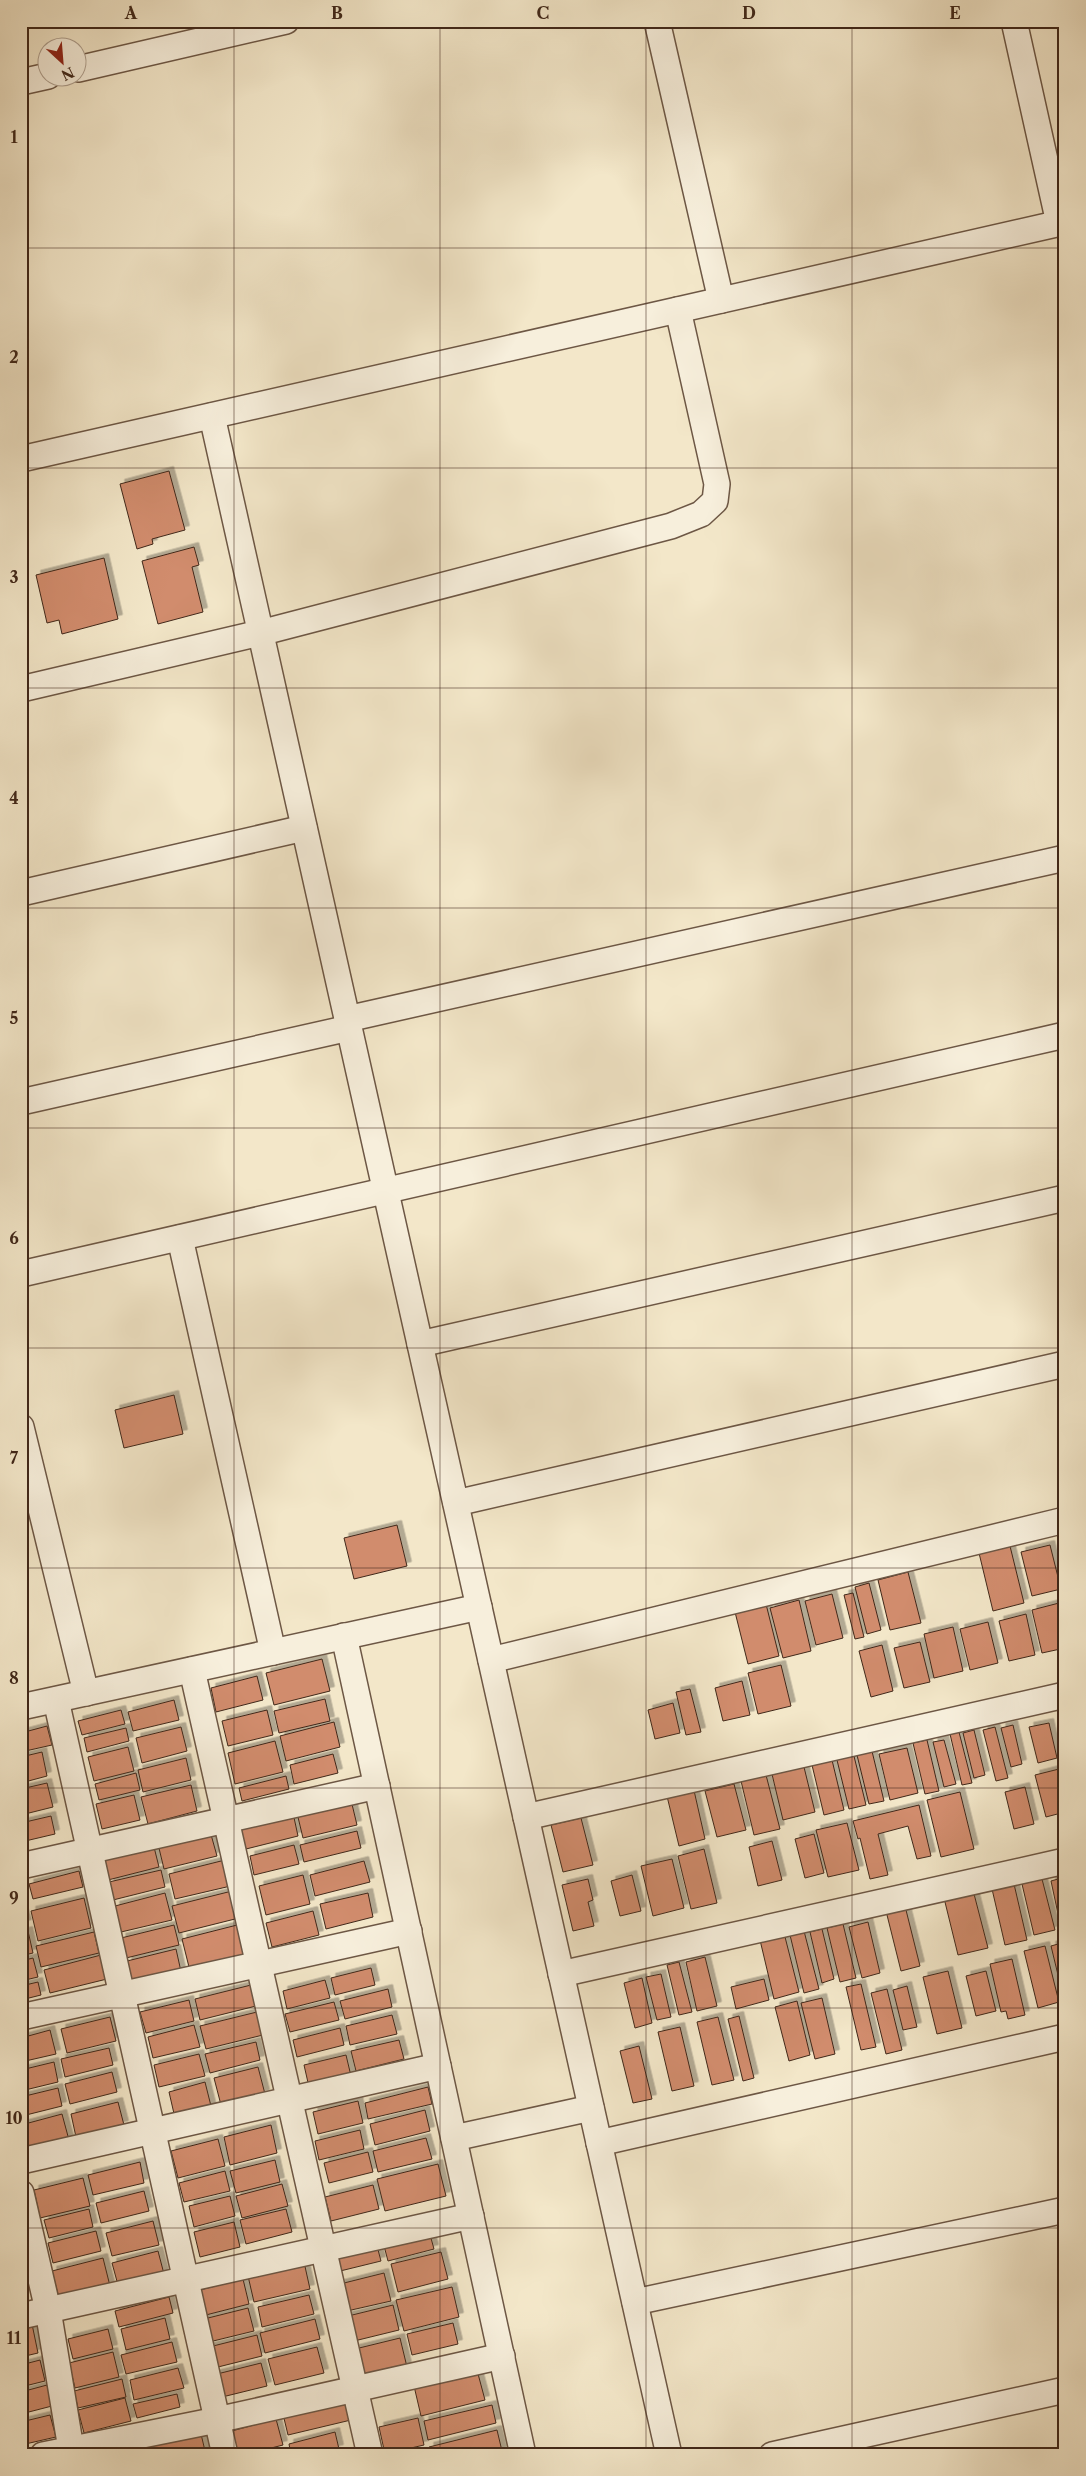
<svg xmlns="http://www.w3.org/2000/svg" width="1086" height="2476" font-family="'Libre Caslon Text',serif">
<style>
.building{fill:#d18c6d;stroke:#402719;filter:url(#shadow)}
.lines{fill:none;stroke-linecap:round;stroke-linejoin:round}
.minor-casing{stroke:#6d5745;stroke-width:28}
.minor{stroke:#f7efdc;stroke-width:25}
.grid{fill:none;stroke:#402719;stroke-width:1;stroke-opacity:0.55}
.neatline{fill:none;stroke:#402719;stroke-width:2}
.grid-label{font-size:16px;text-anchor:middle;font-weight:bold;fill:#402719}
</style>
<defs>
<filter id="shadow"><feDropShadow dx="4.5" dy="-4.5" stdDeviation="0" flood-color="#0004"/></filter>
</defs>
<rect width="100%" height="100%" fill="#f3e7c9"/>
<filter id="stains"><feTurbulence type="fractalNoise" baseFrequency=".004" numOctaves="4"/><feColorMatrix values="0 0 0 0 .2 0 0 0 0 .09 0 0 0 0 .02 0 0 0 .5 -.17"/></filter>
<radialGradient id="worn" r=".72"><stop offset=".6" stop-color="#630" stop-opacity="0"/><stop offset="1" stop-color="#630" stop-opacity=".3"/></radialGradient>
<g class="building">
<polygon points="169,471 185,530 152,539 153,544 137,549 120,484"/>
<polygon points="194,547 199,565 192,567 203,612 158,624 142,561"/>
<polygon points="104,558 118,619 62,634 59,620 47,623 36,575"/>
<polygon points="174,1395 183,1434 124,1448 115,1410"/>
<polygon points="397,1525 407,1566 354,1579 344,1538"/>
<polygon points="1050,1545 1061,1589 1032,1596 1021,1552"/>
<polygon points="1010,1546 1024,1603 993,1611 979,1553"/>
<polygon points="1065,1550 1065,1579 1058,1551"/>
<polygon points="908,1572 921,1623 890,1630 878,1580"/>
<polygon points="869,1583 881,1630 867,1634 855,1587"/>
<polygon points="853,1593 864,1637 855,1639 844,1595"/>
<polygon points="832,1594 843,1638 816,1645 805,1601"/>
<polygon points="799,1600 811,1651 783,1658 770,1608"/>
<polygon points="1059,1603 1065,1627 1065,1648 1042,1653 1032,1610"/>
<polygon points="766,1604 779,1656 748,1664 735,1612"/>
<polygon points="1026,1614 1035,1655 1009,1661 999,1621"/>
<polygon points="988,1622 998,1663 970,1670 960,1629"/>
<polygon points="953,1627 963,1671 934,1678 924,1634"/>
<polygon points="920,1642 930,1682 904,1688 894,1648"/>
<polygon points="882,1645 893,1691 871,1697 859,1651"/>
<polygon points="322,1659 330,1691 274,1705 266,1673"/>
<polygon points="781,1665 791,1706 758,1714 748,1673"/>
<polygon points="257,1676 263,1700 216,1712 211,1688"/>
<polygon points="742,1681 750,1715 723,1721 715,1688"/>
<polygon points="690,1689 701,1732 686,1735 676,1692"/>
<polygon points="325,1699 330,1721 279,1733 274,1711"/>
<polygon points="174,1700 179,1720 133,1731 128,1712"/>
<polygon points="673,1703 680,1733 655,1739 648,1710"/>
<polygon points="1065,1704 1065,1739 1057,1706"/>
<polygon points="121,1710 125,1724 82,1735 78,1721"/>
<polygon points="267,1710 273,1735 228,1746 222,1721"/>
<polygon points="334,1722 340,1747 286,1761 280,1736"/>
<polygon points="1049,1723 1057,1758 1038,1763 1029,1727"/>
<polygon points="1013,1725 1022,1764 1011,1767 1001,1728"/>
<polygon points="47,1726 52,1745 21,1752 21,1733"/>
<polygon points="181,1727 187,1751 142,1763 136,1738"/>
<polygon points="995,1727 1008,1778 996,1781 983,1730"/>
<polygon points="126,1728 129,1741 87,1752 84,1738"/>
<polygon points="974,1730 985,1775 974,1778 963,1733"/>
<polygon points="959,1732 972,1783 962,1785 950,1734"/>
<polygon points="927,1740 939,1791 925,1794 913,1743"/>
<polygon points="944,1740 956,1784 944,1787 933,1742"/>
<polygon points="275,1741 283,1772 235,1784 228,1753"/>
<polygon points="128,1747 134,1771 94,1781 88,1757"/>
<polygon points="871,1747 884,1801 869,1804 856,1751"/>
<polygon points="907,1748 918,1793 890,1800 879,1754"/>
<polygon points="42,1752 47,1776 21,1783 21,1757"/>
<polygon points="853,1752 866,1805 849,1809 836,1756"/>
<polygon points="333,1754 338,1773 294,1784 290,1765"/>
<polygon points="186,1758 191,1780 143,1792 138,1770"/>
<polygon points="832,1760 844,1810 824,1815 812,1765"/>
<polygon points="803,1763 815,1812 783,1820 771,1770"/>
<polygon points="1059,1769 1065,1790 1065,1812 1046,1817 1035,1775"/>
<polygon points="136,1773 140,1790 99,1800 95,1784"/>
<polygon points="766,1775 780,1829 754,1835 741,1781"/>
<polygon points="286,1776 289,1789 242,1801 239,1788"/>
<polygon points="47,1783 53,1807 21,1815 21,1789"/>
<polygon points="734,1784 746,1830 717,1837 705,1791"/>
<polygon points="191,1785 197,1811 148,1824 141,1797"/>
<polygon points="693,1786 705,1839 679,1846 666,1792"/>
<polygon points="1025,1787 1034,1824 1014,1829 1005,1792"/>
<polygon points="960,1792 974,1849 941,1857 927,1800"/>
<polygon points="134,1795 140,1820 102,1829 96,1804"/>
<polygon points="351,1800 357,1825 303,1838 297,1813"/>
<polygon points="919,1805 931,1856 917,1859 908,1826 878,1834 888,1875 870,1879 860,1838 858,1839 853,1821"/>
<polygon points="293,1813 298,1836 246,1849 240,1826"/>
<polygon points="51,1816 55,1834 21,1842 21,1823"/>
<polygon points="581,1818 593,1865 563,1872 551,1825"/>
<polygon points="847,1823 859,1870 828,1877 816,1830"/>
<polygon points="210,1831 217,1856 164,1869 158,1844"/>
<polygon points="357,1831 361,1848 304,1862 300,1845"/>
<polygon points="814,1834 824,1873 805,1878 795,1839"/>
<polygon points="772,1841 782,1880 758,1886 749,1847"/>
<polygon points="294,1845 299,1864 254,1875 250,1856"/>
<polygon points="154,1847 159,1867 108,1880 104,1860"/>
<polygon points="704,1849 717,1903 691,1909 678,1856"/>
<polygon points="229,1859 235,1885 175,1899 169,1874"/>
<polygon points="672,1859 684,1908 653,1916 641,1866"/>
<polygon points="364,1861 370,1882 315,1896 310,1875"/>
<polygon points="161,1870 165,1887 113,1900 109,1882"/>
<polygon points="79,1871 83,1887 33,1899 29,1884"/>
<polygon points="303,1875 310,1904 266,1915 259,1886"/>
<polygon points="632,1875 641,1911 620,1916 611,1881"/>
<polygon points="1065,1877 1065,1936 1063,1937 1051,1881"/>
<polygon points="588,1879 593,1900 588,1902 594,1926 573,1931 562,1885"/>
<polygon points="1042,1879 1055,1930 1034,1935 1022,1884"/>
<polygon points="1014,1884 1027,1940 1005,1945 992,1889"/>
<polygon points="236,1890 243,1917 179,1933 172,1906"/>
<polygon points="973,1890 988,1948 958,1955 944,1898"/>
<polygon points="165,1893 172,1920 121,1932 115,1906"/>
<polygon points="368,1893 373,1917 326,1929 320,1904"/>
<polygon points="84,1898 91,1928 38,1941 31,1911"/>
<polygon points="904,1902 920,1966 901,1971 885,1907"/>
<polygon points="21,1905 27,1924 21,1926"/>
<polygon points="313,1911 319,1935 272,1947 266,1923"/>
<polygon points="868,1922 880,1973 862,1978 849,1927"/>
<polygon points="241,1924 251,1960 191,1975 182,1939"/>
<polygon points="843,1924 856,1978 840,1982 827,1928"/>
<polygon points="174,1925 179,1945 126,1958 121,1938"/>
<polygon points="822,1929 834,1979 822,1983 810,1932"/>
<polygon points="28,1931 33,1953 21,1956 21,1933"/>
<polygon points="804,1931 819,1989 804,1993 790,1935"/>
<polygon points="94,1932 99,1953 41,1967 36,1946"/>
<polygon points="784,1933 799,1992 774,1999 760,1940"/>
<polygon points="1065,1942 1065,2004 1051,1946"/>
<polygon points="1045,1946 1059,2002 1038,2008 1024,1951"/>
<polygon points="176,1949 182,1976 133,1988 127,1961"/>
<polygon points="101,1955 107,1979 50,1993 44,1970"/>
<polygon points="705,1957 717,2006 697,2011 686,1962"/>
<polygon points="33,1958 38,1977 21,1981 21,1961"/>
<polygon points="1012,1959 1025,2015 1008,2019 1006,2011 1001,2012 990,1964"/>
<polygon points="679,1962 692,2012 679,2015 667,1965"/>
<polygon points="371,1968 375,1985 335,1995 331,1978"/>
<polygon points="948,1971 962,2028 937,2034 923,1977"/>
<polygon points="986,1971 996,2011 976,2016 966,1976"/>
<polygon points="661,1974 671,2017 657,2020 646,1977"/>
<polygon points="642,1978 652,2023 635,2028 624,1983"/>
<polygon points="764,1979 769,2000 736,2009 731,1987"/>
<polygon points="325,1980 330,1998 287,2009 283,1991"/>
<polygon points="38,1982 41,1995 21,2000 21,1986"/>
<polygon points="861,1984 876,2047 861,2050 846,1987"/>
<polygon points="251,1985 256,2006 200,2020 195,1999"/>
<polygon points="907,1986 917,2027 903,2030 893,1990"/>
<polygon points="388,1989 392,2007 345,2019 340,2001"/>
<polygon points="887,1989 902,2050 886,2054 871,1993"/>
<polygon points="822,1998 835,2054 815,2059 801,2003"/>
<polygon points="189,2000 194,2021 146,2033 140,2012"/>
<polygon points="797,2001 810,2055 789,2061 775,2007"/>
<polygon points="334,2002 339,2020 290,2032 285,2014"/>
<polygon points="257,2012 263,2035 206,2049 200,2026"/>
<polygon points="392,2015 397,2034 350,2045 346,2026"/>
<polygon points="739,2016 754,2078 743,2081 728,2019"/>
<polygon points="110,2017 116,2041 67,2053 61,2029"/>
<polygon points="718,2017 734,2080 712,2085 697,2022"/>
<polygon points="194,2025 200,2047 153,2058 148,2037"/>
<polygon points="680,2027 694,2086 672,2091 658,2032"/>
<polygon points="340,2028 344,2045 297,2057 293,2040"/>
<polygon points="50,2030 56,2054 21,2062 21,2038"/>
<polygon points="399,2040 404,2059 356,2071 351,2051"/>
<polygon points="256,2042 260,2060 210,2073 205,2054"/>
<polygon points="639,2046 652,2099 633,2103 620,2051"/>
<polygon points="109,2048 113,2065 65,2077 61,2059"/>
<polygon points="199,2054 205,2076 159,2087 154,2065"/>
<polygon points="346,2055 351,2076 309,2087 304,2065"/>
<polygon points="54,2062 58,2082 21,2091 21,2070"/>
<polygon points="258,2067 265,2094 221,2105 214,2078"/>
<polygon points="112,2072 117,2092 70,2104 65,2084"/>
<polygon points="205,2082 212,2110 175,2118 169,2092"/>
<polygon points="428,2087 432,2104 368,2119 365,2103"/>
<polygon points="58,2088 62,2106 26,2115 21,2097"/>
<polygon points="358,2101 363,2123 318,2134 313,2112"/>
<polygon points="118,2102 124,2125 76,2137 71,2114"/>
<polygon points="425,2110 430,2131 375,2145 370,2124"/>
<polygon points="62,2114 69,2140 26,2151 21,2125"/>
<polygon points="271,2125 277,2153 230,2165 224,2137"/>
<polygon points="360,2130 364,2149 319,2160 315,2141"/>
<polygon points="426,2138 432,2159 378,2172 373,2151"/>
<polygon points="218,2139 225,2166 178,2178 171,2151"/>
<polygon points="368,2152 373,2172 329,2183 324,2163"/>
<polygon points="275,2160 280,2182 236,2193 230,2171"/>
<polygon points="140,2162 144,2183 93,2195 88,2175"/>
<polygon points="438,2164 446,2196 385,2211 377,2179"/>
<polygon points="225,2171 230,2191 184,2202 179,2183"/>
<polygon points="83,2178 90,2206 40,2218 34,2190"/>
<polygon points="282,2184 288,2206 242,2218 236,2196"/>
<polygon points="373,2185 379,2209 331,2221 325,2197"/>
<polygon points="144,2191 149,2211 101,2223 96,2203"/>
<polygon points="230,2196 235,2216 194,2227 189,2206"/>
<polygon points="89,2209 93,2227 49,2238 44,2220"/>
<polygon points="286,2209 292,2232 246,2244 240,2220"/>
<polygon points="153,2221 159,2245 112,2256 106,2233"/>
<polygon points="234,2222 240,2247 200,2257 194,2232"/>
<polygon points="96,2231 101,2251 53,2263 48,2243"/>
<polygon points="429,2231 434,2249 388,2261 383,2242"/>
<polygon points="377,2246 381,2261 332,2273 328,2258"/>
<polygon points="158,2251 164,2274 118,2285 112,2263"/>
<polygon points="441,2252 448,2279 398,2292 391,2264"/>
<polygon points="103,2258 110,2286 59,2298 52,2271"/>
<polygon points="304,2262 310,2289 254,2302 248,2276"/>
<polygon points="384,2273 391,2301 347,2311 340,2284"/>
<polygon points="243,2279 249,2304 198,2317 192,2292"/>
<polygon points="452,2287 459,2317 404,2331 396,2300"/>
<polygon points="309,2295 314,2314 262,2327 258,2307"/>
<polygon points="169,2297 173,2313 119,2327 115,2311"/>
<polygon points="393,2305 399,2330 350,2342 344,2317"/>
<polygon points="248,2308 254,2331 205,2343 200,2320"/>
<polygon points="165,2318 170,2339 126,2350 121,2329"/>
<polygon points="315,2319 320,2339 265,2353 260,2333"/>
<polygon points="453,2323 458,2344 412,2355 407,2334"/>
<polygon points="32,2324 38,2353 21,2357 21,2327"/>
<polygon points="108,2329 113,2349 73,2359 68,2339"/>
<polygon points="257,2335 262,2356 214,2368 209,2347"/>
<polygon points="400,2338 407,2367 363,2378 355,2349"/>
<polygon points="172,2342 177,2362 126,2374 121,2355"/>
<polygon points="317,2347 324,2373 275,2385 268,2359"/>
<polygon points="113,2352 119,2377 75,2388 69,2363"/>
<polygon points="40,2360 45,2381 21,2387 21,2365"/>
<polygon points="261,2363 267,2386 218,2398 213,2375"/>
<polygon points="178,2368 184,2388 134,2400 130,2380"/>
<polygon points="477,2370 485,2400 421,2416 414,2386"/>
<polygon points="122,2379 126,2397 78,2408 74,2391"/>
<polygon points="47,2385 52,2406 21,2414 21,2392"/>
<polygon points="177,2394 180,2407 137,2418 133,2404"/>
<polygon points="345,2395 351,2420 288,2435 282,2410"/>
<polygon points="125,2398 131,2421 84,2433 78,2410"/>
<polygon points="492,2405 496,2423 428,2440 424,2421"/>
<polygon points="50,2415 56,2437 21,2445 21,2422"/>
<polygon points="418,2418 424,2445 385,2454 379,2427"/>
<polygon points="276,2419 283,2445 244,2455 234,2455 228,2432"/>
<polygon points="497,2430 502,2451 487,2455 431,2455 429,2447"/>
<polygon points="335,2432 339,2449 317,2455 291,2455 289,2444"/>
<polygon points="201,2434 206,2455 145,2455 144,2448"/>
<polygon points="137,2447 139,2455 105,2455"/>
</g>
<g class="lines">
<g class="minor-casing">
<g id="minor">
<polyline points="657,21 721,300"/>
<polyline points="1014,21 1059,223"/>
<polyline points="78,69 286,21"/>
<polyline points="21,82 48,76"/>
<polyline points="212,416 669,2455"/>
<polyline points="21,459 1065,222"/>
<polyline points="21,689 260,633 671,526 701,514 715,501 717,484 678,310"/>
<polyline points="21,893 304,828"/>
<polyline points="347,1019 1065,858"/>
<polyline points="21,1102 349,1028"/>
<polyline points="180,1238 273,1652"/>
<polyline points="21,1274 1065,1035"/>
<polyline points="420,1344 1065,1198"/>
<polyline points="21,1427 86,1693"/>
<polyline points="456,1503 1065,1364"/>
<polyline points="344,1636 523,2455"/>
<polyline points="491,1660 1065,1520"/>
<polyline points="192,1670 370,2455"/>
<polyline points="56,1700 225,2455"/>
<polyline points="21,1707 479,1607"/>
<polyline points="526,1817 1065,1695"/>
<polyline points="21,1866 377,1786"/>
<polyline points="561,1974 1065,1861"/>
<polyline points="21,2017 409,1931"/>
<polyline points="454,2138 591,2108"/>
<polyline points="599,2143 1065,2037"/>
<polyline points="21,2161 438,2066"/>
<polyline points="21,2193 48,2310 72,2455"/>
<polyline points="635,2302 1065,2210"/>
<polyline points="21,2316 471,2216"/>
<polyline points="43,2455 217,2420 502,2356"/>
<polyline points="772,2455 1065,2390"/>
</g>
</g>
<use href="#minor" class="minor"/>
</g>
<path class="grid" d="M234,21V2455M440,21V2455M646,21V2455M852,21V2455M21,248H1065M21,468H1065M21,688H1065M21,908H1065M21,1128H1065M21,1348H1065M21,1568H1065M21,1788H1065M21,2008H1065M21,2228H1065"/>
<rect width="1086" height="2476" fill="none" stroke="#f3e7c9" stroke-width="55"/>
<g transform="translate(62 62) rotate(154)"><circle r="24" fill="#f7efdc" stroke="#ae9f8e"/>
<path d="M0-4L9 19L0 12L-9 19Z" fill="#8f2418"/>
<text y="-8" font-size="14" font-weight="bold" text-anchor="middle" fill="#402719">N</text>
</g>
<rect x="28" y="28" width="1030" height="2420" class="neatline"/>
<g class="grid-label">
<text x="131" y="19">A</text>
<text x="337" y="19">B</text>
<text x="543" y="19">C</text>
<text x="749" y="19">D</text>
<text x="955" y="19">E</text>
<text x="14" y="143">1</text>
<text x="14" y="363">2</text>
<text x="14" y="583">3</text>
<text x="14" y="804">4</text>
<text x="14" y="1024">5</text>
<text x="14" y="1244">6</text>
<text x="14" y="1464">7</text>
<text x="14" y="1684">8</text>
<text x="14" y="1904">9</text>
<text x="14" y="2124">10</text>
<text x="14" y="2344">11</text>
</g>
<rect width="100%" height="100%" filter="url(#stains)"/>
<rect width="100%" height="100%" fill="url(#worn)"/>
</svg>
